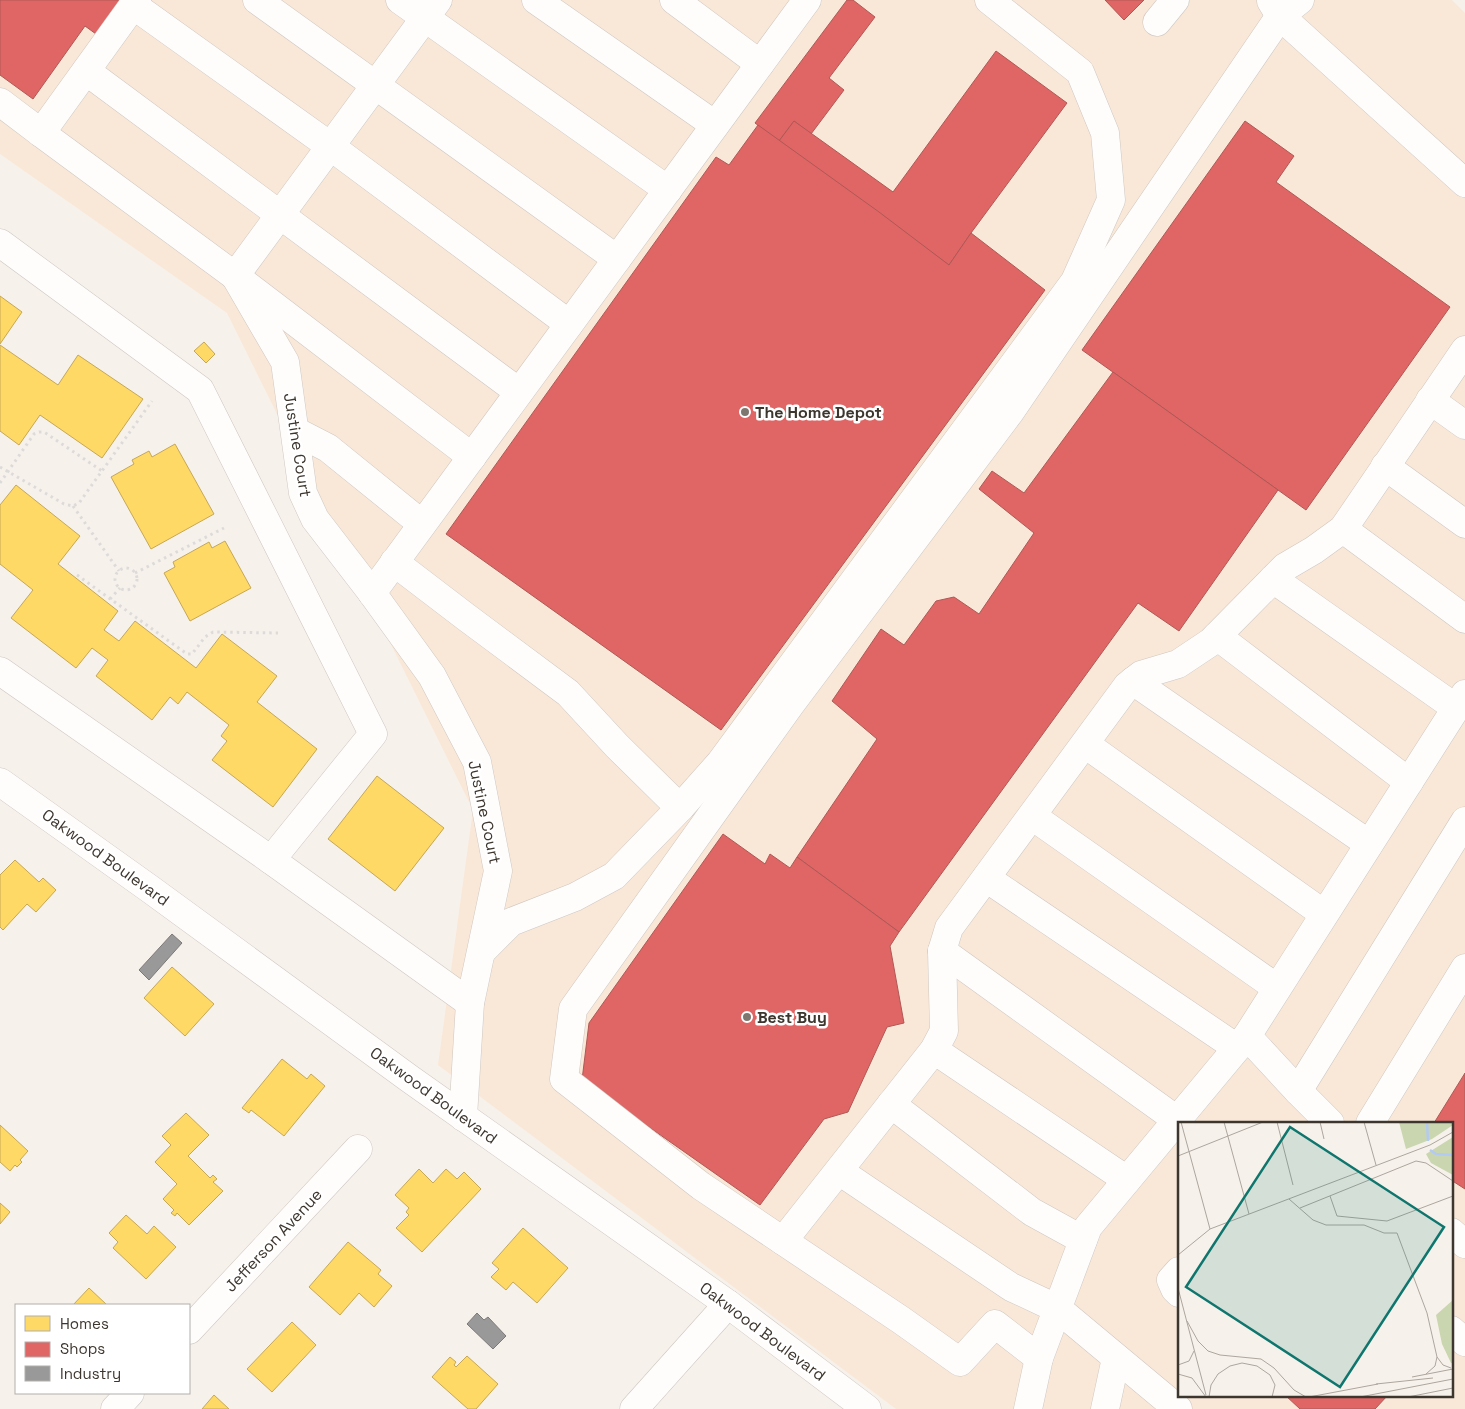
<svg xmlns="http://www.w3.org/2000/svg" width="1465" height="1409" font-family="'Space Grotesk',sans-serif">
<style>
.built{fill:#f9e8d8;fill-rule:evenodd}
.homes{fill:#ffd966;stroke:#c5a855}
.shops{fill:#e06666;stroke:#af5855}
.industry{fill:#999;stroke:#7d7b79}
.lines{fill:none;stroke-linecap:round;stroke-linejoin:round}
.minor-casing{stroke:#cec7c1;stroke-width:29}
.path{stroke:#dddbd9;stroke-width:3;stroke-dasharray:2.5 4;stroke-linecap:butt}
.minor{stroke:#fefdfc;stroke-width:28}
.poi-dot{fill:#7e7770;stroke:#fff;stroke-width:2}
.labels{text-anchor:middle;stroke-width:5;stroke-linejoin:round;paint-order:stroke}
.poi-label{font-size:16px;font-weight:bold;fill:#3d362e;stroke:#fff;text-anchor:start}
.street-label{font-size:16px;fill:#3d362e;stroke:#fff}
.inset-river{fill:none;stroke:#b3caf2;stroke-width:2.5}
.inset-road{fill:none;stroke:#ada69f;stroke-width:1}
.view{fill:#0f766e;fill-opacity:0.15;stroke:#0f766e;stroke-width:2.5}
.inset-edge{fill:none;stroke:#3d362e;stroke-width:2.5}
</style>
<rect width="100%" height="100%" fill="#f7f1eb"/>
<path class="built" d="M0,0H1452L1465,13V1409H896L438,1065L473,810L227,313L0,154ZM1179,1123H1451V1395H1179Z"/>
<g class="homes">
<polygon points="0,296 22,312 0,344"/>
<polygon points="204,342 215,354 206,363 194,351"/>
<polygon points="0,345 58,385 78,355 143,399 102,458 40,415 19,445 0,431"/>
<polygon points="175,444 214,514 151,549 111,477 134,464 132,460 149,451 152,457"/>
<polygon points="16,485 80,536 58,564 118,611 104,630 119,641 135,621 196,668 222,634 277,676 257,702 317,749 273,807 212,760 227,741 221,736 229,725 187,692 178,704 170,697 152,720 96,676 108,660 92,648 76,668 11,618 33,590 0,564 0,505"/>
<polygon points="225,541 251,588 190,621 164,573 175,567 173,562 209,542 212,548"/>
<polygon points="377,776 444,828 395,891 328,839"/>
<polygon points="15,860 39,882 43,878 56,890 36,912 27,904 3,930 0,927 0,875"/>
<polygon points="172,967 214,1004 185,1036 144,998"/>
<polygon points="282,1059 307,1079 311,1074 325,1086 284,1136 251,1110 249,1113 242,1108"/>
<polygon points="186,1113 209,1135 188,1156 210,1178 213,1175 217,1179 213,1182 223,1191 189,1225 177,1213 175,1216 171,1213 174,1210 163,1199 177,1184 155,1162 171,1145 162,1136"/>
<polygon points="0,1125 28,1151 20,1160 22,1162 17,1167 15,1165 10,1171 0,1162"/>
<polygon points="419,1169 433,1183 446,1169 457,1179 464,1172 481,1189 422,1252 396,1228 409,1215 406,1212 409,1208 395,1195"/>
<polygon points="0,1203 10,1212 0,1224"/>
<polygon points="126,1215 147,1234 154,1226 176,1247 146,1279 113,1248 118,1242 109,1233"/>
<polygon points="523,1228 568,1268 537,1303 513,1282 506,1290 491,1277 499,1269 492,1263"/>
<polygon points="348,1242 381,1270 378,1274 392,1286 374,1307 359,1293 340,1315 309,1287"/>
<polygon points="89,1288 107,1305 73,1305"/>
<polygon points="292,1322 316,1345 272,1392 247,1369"/>
<polygon points="467,1356 498,1384 476,1409 468,1409 432,1377 450,1357 456,1362 454,1365 456,1367"/>
<polygon points="214,1395 229,1409 202,1409"/>
</g>
<g class="shops">
<polygon points="0,0 121,0 96,34 85,26 33,99 0,75"/>
<polygon points="847,0 853,0 875,17 829,78 844,90 811,134 794,121 779,141 755,123"/>
<polygon points="1105,0 1144,0 1124,20"/>
<polygon points="996,51 1067,103 971,233 949,265 779,141 794,121 893,192"/>
<polygon points="1245,121 1294,156 1276,182 1450,307 1306,510 1082,350"/>
<polygon points="758,125 879,212 949,265 971,233 1045,290 721,730 446,534 716,157 729,165"/>
<polygon points="1113,372 1278,490 1179,631 1138,603 899,932 797,857 877,739 832,701 881,629 904,645 936,601 954,597 979,614 1034,533 979,489 992,471 1024,493"/>
<polygon points="723,834 765,864 770,854 790,868 797,857 899,932 890,946 904,1023 887,1027 848,1112 824,1119 760,1205 582,1080 589,1023"/>
<polygon points="1465,1073 1465,1189 1451,1180 1451,1123 1434,1123"/>
<polygon points="1285,1395 1388,1395 1375,1409 1300,1409"/>
</g>
<g class="industry">
<polygon points="172,934 182,943 149,980 139,970"/>
<polygon points="477,1313 484,1320 488,1317 506,1336 493,1349 467,1324"/>
</g>
<g class="lines">
<g class="minor-casing">
<g id="minor">
<polyline points="137,0 41,133 235,276 472,457"/>
<polyline points="257,0 617,259"/>
<polyline points="400,0 668,190"/>
<polyline points="438,0 235,276 285,362 303,493 315,519 372,593 432,676 477,762 498,871 470,1003 463,1117"/>
<polyline points="536,0 715,125"/>
<polyline points="674,0 760,64"/>
<polyline points="1271,1 1280,16 1465,183"/>
<polyline points="133,5 330,146 569,324"/>
<polyline points="1157,22 1175,0"/>
<polyline points="86,71 519,392"/>
<polyline points="0,102 41,133"/>
<polyline points="0,243 200,390 373,734 271,860"/>
<polyline points="1430,400 1465,425"/>
<polyline points="295,431 328,448 422,524"/>
<polyline points="1385,466 1465,524"/>
<polyline points="1343,529 1465,619"/>
<polyline points="394,562 466,617 568,693 617,746 680,808 614,876 575,897 511,922 482,951"/>
<polyline points="1273,579 1456,708"/>
<polyline points="372,593 807,0"/>
<polyline points="1217,636 1409,782"/>
<polyline points="0,671 271,860 470,1003"/>
<polyline points="1133,681 1369,844"/>
<polyline points="1085,744 1324,914"/>
<polyline points="0,782 150,889 410,1079 728,1304 867,1409"/>
<polyline points="680,808 720,763 1075,281 1111,200 1105,133 1080,72 989,0"/>
<polyline points="1032,816 1277,988"/>
<polyline points="986,878 1237,1048"/>
<polyline points="942,951 1177,1120"/>
<polyline points="1247,1036 1465,694"/>
<polyline points="934,1050 1127,1180"/>
<polyline points="1298,1091 1465,821"/>
<polyline points="891,1104 1032,1212 1083,1240"/>
<polyline points="1370,1123 1465,968"/>
<polyline points="839,1171 1011,1287 1058,1309 1178,1409"/>
<polyline points="1451,1232 1465,1244"/>
<polyline points="783,1241 934,1050 944,1031 942,951 949,928 1127,686 1141,675 1178,664 1211,642 1285,567 1314,550 1343,529 1465,350"/>
<polyline points="1179,1271 1171,1280 1175,1289 1179,1293"/>
<polyline points="189,1330 358,1149"/>
<polyline points="1451,1330 1465,1342"/>
<polyline points="1039,1358 995,1324 960,1362 901,1320 701,1186 564,1079 573,1009 790,705 1010,412 1280,16 1300,0"/>
<polyline points="115,1409 130,1393"/>
<polyline points="634,1409 728,1304"/>
<polyline points="1028,1409 1039,1358 1088,1227 1247,1036 1298,1091 1330,1123"/>
<polyline points="1105,1409 1116,1358"/>
</g>
</g>
<g class="path">
<polyline points="0,467 64,504 73,506 79,503 152,401"/>
<polyline points="0,483 34,434 39,432 44,432 102,471"/>
<polyline points="73,506 119,571"/>
<circle cx="126" cy="579" r="11"/>
<polyline points="135,573 224,528"/>
<polyline points="77,575 187,654 192,654 205,637 213,632 278,633"/>
<polyline points="110,599 120,588"/>
</g>
<use href="#minor" class="minor"/>
</g>
<g class="poi-dot">
<circle cx="745" cy="412" r="5"/>
<circle cx="747" cy="1017" r="5"/>
</g>
<g class="labels">
<g class="poi-label">
<text x="755" y="418">The Home Depot</text>
<text x="757" y="1023">Best Buy</text>
</g>
<g class="street-label">
<text transform="translate(298 445) rotate(81)" y="6">Justine Court</text>
<text transform="translate(485 812) rotate(78)" y="6">Justine Court</text>
<text transform="translate(106 857) rotate(36)" y="6">Oakwood Boulevard</text>
<text transform="translate(434 1095) rotate(36)" y="6">Oakwood Boulevard</text>
<text transform="translate(273 1240) rotate(-47)" y="6">Jefferson Avenue</text>
<text transform="translate(763 1331) rotate(37)" y="6">Oakwood Boulevard</text>
</g>
</g>
<g transform="translate(1178 1122)">
<rect width="275" height="275" fill="#f7f1eb"/>
<path d="M221,0H275V3L254,17L228,27ZM275,15V53L253,41L248,32ZM275,178V241H273L264,222L258,193Z" fill="#cad6af"/>
<path class="inset-river" d="M249,0L250,19M252,28L258,32L275,33"/>
<path class="inset-road" d="M3,0L32,107M46,0L71,92M99,0L115,63M142,0L146,17M186,0L198,43M0,34L85,0M152,74L159,94L209,99L275,74M111,77L135,98L148,103H186L206,111H219L249,191L259,235M122,86L238,39L248,41L275,59M0,133L32,107L252,23L275,10M0,166L28,273M9,199L20,219L30,229L42,233L83,237L96,246L116,268L128,275M259,235L265,243L273,246M0,243L11,239L16,229M0,252L14,256L28,275M248,252L257,244L259,235M234,255L275,247M198,262L255,256M31,275L33,263L40,252L52,244L64,241L79,244L92,253L97,263L94,275M131,275L200,262M182,275L275,257M230,275L275,266"/>
<path class="view" d="M112,5L266,105L162,265L8,165Z"/>
<rect width="275" height="275" class="inset-edge"/>
</g>
<rect x="15" y="1304" width="175" height="90" fill="#ffffff" stroke="#b1afab"/>
<rect x="25" y="1316" width="25" height="15" fill="#ffd966" stroke="#b1afab"/>
<text x="60" y="1329" font-size="15" fill="#3d362e">Homes</text>
<rect x="25" y="1342" width="25" height="15" fill="#e06666" stroke="#b1afab"/>
<text x="60" y="1354" font-size="15" fill="#3d362e">Shops</text>
<rect x="25" y="1366" width="25" height="15" fill="#999999" stroke="#b1afab"/>
<text x="60" y="1379" font-size="15" fill="#3d362e">Industry</text>
</svg>
